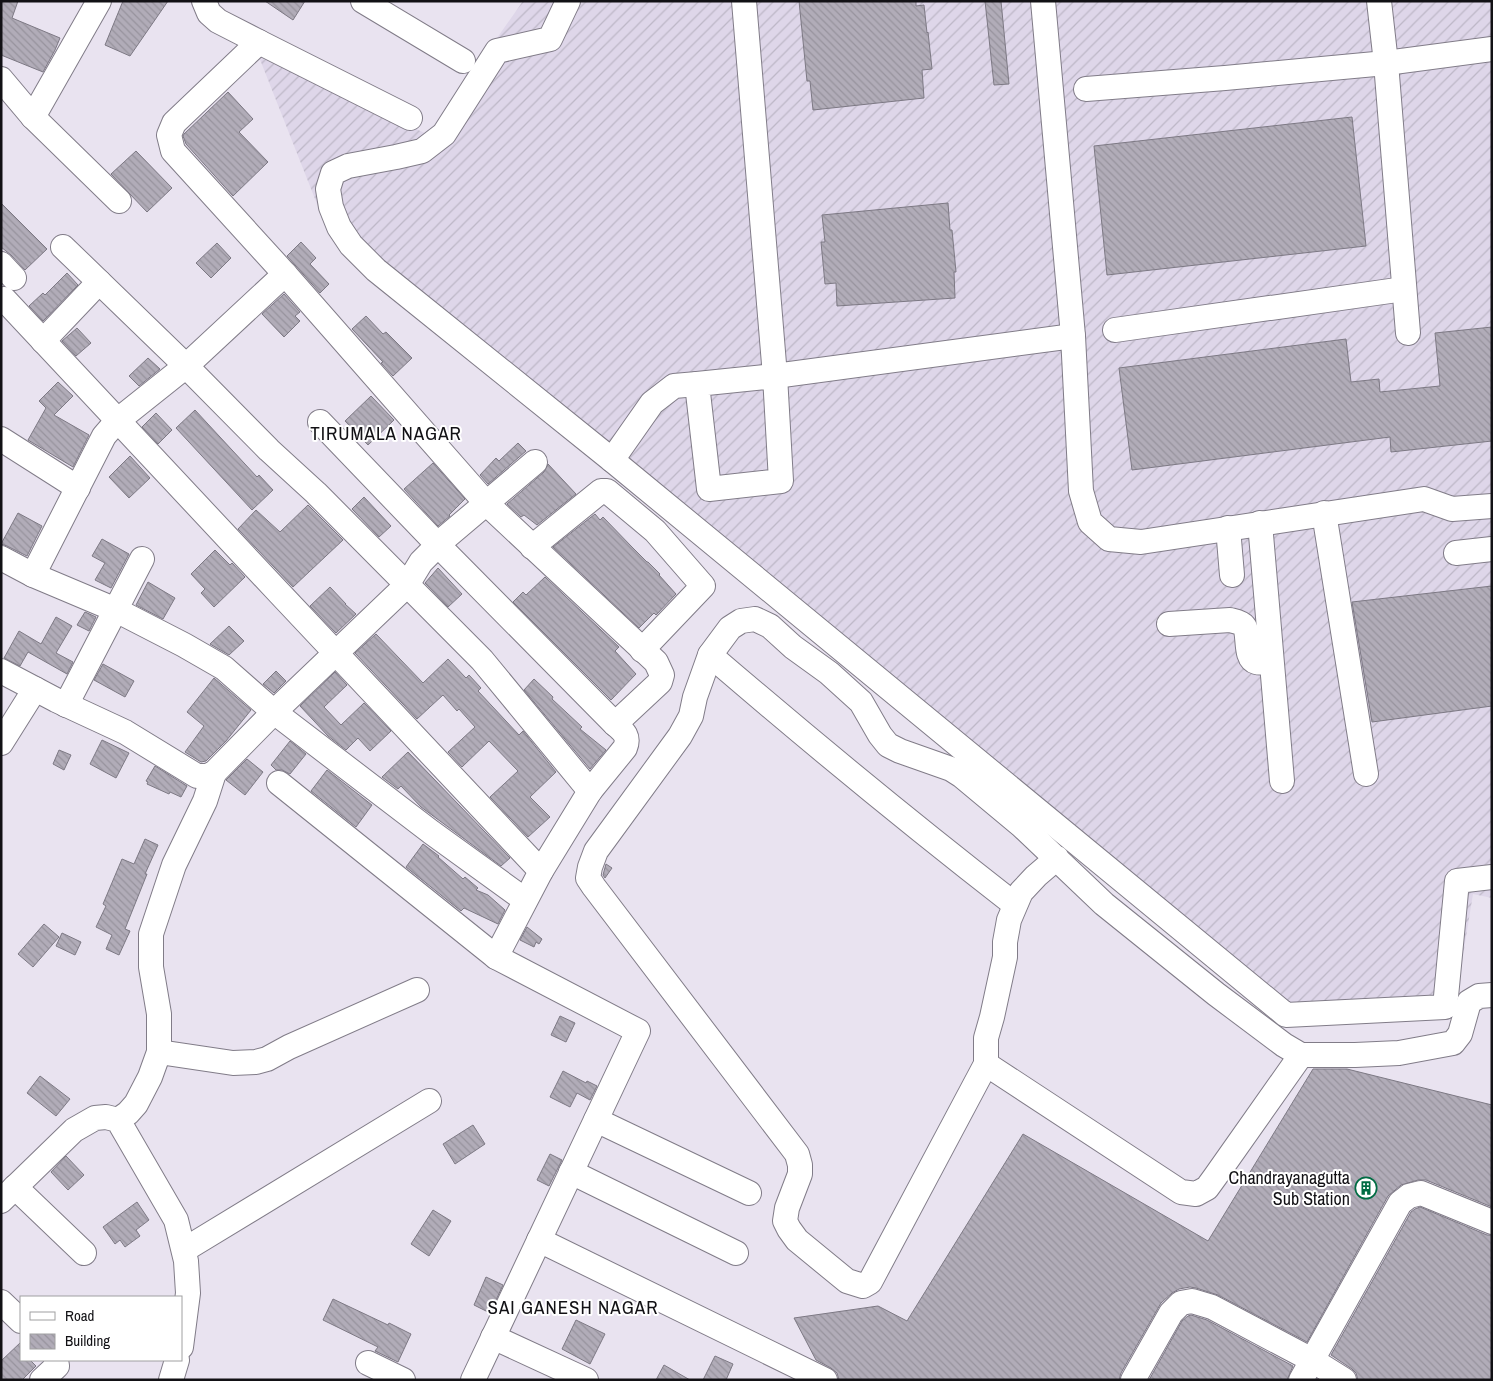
<svg xmlns="http://www.w3.org/2000/svg" width="1493" height="1381" font-family="'Archivo Narrow',sans-serif">
<style>
.industrial{fill:url(#industrial-furrows)}
.building{fill:url(#building-back-hatch);stroke:#7d7984}
.lines{fill:none;stroke-linecap:round;stroke-linejoin:round}
.minor-casing{stroke:#817c88;stroke-width:26}
.minor{stroke:#fff;stroke-width:24}
.labels{text-anchor:middle;stroke-width:4;stroke-linejoin:round;paint-order:stroke}
.poi-label{font-size:18px;fill:#121115;stroke:#fff;text-anchor:end}
.neighbourhood-label{font-size:19px;letter-spacing:1px;fill:#121115;stroke:#fff}
</style>
<defs>
<pattern id="industrial-furrows" width="10" height="10" patternUnits="userSpaceOnUse" patternTransform="scale(1.25)"><rect width="10" height="10" fill="#ded6e9"/><path d="M-1 1l2-2M0 10L10 0M9 11l2-2" fill="none" stroke="#bdb7c7"/></pattern>
<pattern id="building-back-hatch" width="6" height="6" patternUnits="userSpaceOnUse" patternTransform="scale(1.25)"><rect width="6" height="6" fill="#b1acb8"/><path d="M-1 5l2 2M0 0l6 6M5-1l2 2" fill="none" stroke="#97939d"/></pattern>
</defs>
<rect width="100%" height="100%" fill="#e9e3f0"/>
<polygon class="industrial" points="523,1 1492,1 1492,898 1473,894 1454,1011 1280,1022 351,255 317,204 259,57 429,135"/>
<g class="building">
<polygon points="1,1 18,1 12,18 60,38 55,50 43,72 1,55"/>
<polygon points="123,1 168,1 130,56 105,45"/>
<polygon points="265,1 305,1 293,20"/>
<polygon points="799,1 916,1 916,6 924,5 927,33 928,32 932,69 922,70 924,98 813,110 810,81 807,81"/>
<polygon points="985,1 1001,1 1009,84 994,85"/>
<polygon points="228,92 253,119 239,132 268,162 233,196 186,144 183,136 184,134"/>
<polygon points="1352,117 1366,246 1107,275 1094,146"/>
<polygon points="136,151 172,188 147,212 111,174"/>
<polygon points="1,203 47,249 25,270 11,255 1,247"/>
<polygon points="948,203 950,230 952,230 956,272 954,272 955,298 837,306 836,283 825,284 821,242 825,242 822,215"/>
<polygon points="301,242 316,258 310,264 329,284 320,293 287,256"/>
<polygon points="217,243 231,258 211,278 196,263"/>
<polygon points="67,273 78,285 43,321 29,306 43,293 45,295"/>
<polygon points="284,294 300,312 295,316 300,321 284,337 262,314"/>
<polygon points="366,316 383,334 386,332 412,358 393,376 381,363 383,362 352,329"/>
<polygon points="1492,327 1492,441 1391,452 1390,437 1132,470 1119,368 1346,339 1351,382 1379,379 1380,392 1440,386 1435,333"/>
<polygon points="77,328 91,343 76,356 62,341"/>
<polygon points="148,358 160,369 139,386 129,376"/>
<polygon points="58,382 73,396 54,415 89,435 73,467 28,440 46,408 39,401"/>
<polygon points="371,396 394,420 368,445 345,421"/>
<polygon points="195,410 257,477 259,475 273,490 252,510 176,428"/>
<polygon points="156,413 172,430 158,444 142,427"/>
<polygon points="518,443 526,451 488,484 480,475 496,458 499,461"/>
<polygon points="130,456 150,478 129,498 109,477"/>
<polygon points="433,463 465,499 449,515 450,516 438,526 404,489"/>
<polygon points="548,464 576,494 537,525 524,515 521,517 507,504 544,472"/>
<polygon points="364,497 391,526 379,537 352,509"/>
<polygon points="308,505 343,540 293,587 238,529 256,510 280,532"/>
<polygon points="18,513 42,526 27,556 7,546 1,544"/>
<polygon points="595,514 600,520 603,517 632,547 647,562 648,562 660,574 659,575 676,594 656,615 654,613 639,628 553,547"/>
<polygon points="102,539 129,554 111,588 95,580 105,563 92,556"/>
<polygon points="215,550 230,565 232,563 245,577 214,607 201,593 205,589 191,574"/>
<polygon points="438,568 462,594 448,607 425,583"/>
<polygon points="545,577 619,647 615,651 636,674 611,700 513,602 523,592 526,595"/>
<polygon points="148,582 175,598 163,619 136,605"/>
<polygon points="1492,586 1492,706 1372,722 1352,602"/>
<polygon points="330,587 346,604 345,604 356,614 336,633 310,606"/>
<polygon points="85,612 96,617 89,631 77,625"/>
<polygon points="56,617 72,626 56,653 73,662 67,674 28,652 20,666 4,658 19,631 41,644"/>
<polygon points="229,626 244,641 229,655 210,644"/>
<polygon points="376,634 423,683 448,659 466,678 469,675 481,688 478,691 519,735 523,731 556,772 530,797 550,817 528,837 490,797 518,771 489,741 462,767 448,752 475,727 459,709 457,711 443,695 417,719 355,653"/>
<polygon points="103,664 134,681 125,697 94,680"/>
<polygon points="276,671 286,681 274,693 263,684"/>
<polygon points="335,672 347,685 324,707 341,725 364,703 391,731 370,751 358,738 346,750 328,736 300,706"/>
<polygon points="214,678 251,710 226,741 206,761 201,762 185,752 204,726 187,712"/>
<polygon points="534,679 553,697 552,699 582,727 580,729 606,750 590,769 524,690"/>
<polygon points="102,740 129,753 116,778 90,764"/>
<polygon points="290,741 306,754 290,774 282,770 276,770 271,765"/>
<polygon points="59,750 71,755 64,770 53,764"/>
<polygon points="408,752 510,858 501,866 421,807 401,786 398,789 382,777"/>
<polygon points="247,759 263,772 245,795 226,780"/>
<polygon points="155,766 187,786 181,797 170,792 169,794 147,784 148,782 146,781"/>
<polygon points="327,770 372,805 356,827 311,791"/>
<polygon points="145,839 158,845 145,874 147,874 125,929 130,931 119,955 106,949 112,935 96,927 106,906 103,904 122,859 134,864"/>
<polygon points="423,844 439,856 438,857 463,879 465,877 478,888 476,890 488,895 505,910 498,924 464,908 461,911 406,867"/>
<polygon points="606,864 612,868 605,878 603,875"/>
<polygon points="44,924 59,937 33,967 18,954"/>
<polygon points="527,927 542,939 539,944 536,942 534,947 520,940"/>
<polygon points="62,933 81,942 75,955 56,946"/>
<polygon points="560,1016 575,1023 566,1042 551,1035"/>
<polygon points="1313,1069 1347,1069 1492,1105 1492,1207 1426,1180 1418,1180 1401,1185 1388,1196 1307,1342 1218,1295 1196,1288 1190,1287 1179,1289 1172,1293 1161,1303 1121,1373 1119,1380 839,1380 837,1373 831,1368 816,1360 794,1318 878,1306 907,1321 1023,1134 1208,1241"/>
<polygon points="563,1071 586,1083 587,1081 597,1086 590,1100 577,1093 570,1107 550,1097"/>
<polygon points="40,1076 70,1099 56,1116 27,1093"/>
<polygon points="473,1125 485,1144 455,1164 443,1144"/>
<polygon points="550,1154 562,1160 549,1186 537,1180"/>
<polygon points="66,1156 84,1175 68,1190 51,1172"/>
<polygon points="137,1202 149,1220 136,1230 140,1236 125,1247 120,1240 115,1244 103,1227"/>
<polygon points="1420,1207 1487,1235 1492,1235 1492,1380 1358,1380 1356,1373 1352,1369 1331,1355 1411,1212 1415,1209"/>
<polygon points="433,1210 451,1221 429,1256 411,1244"/>
<polygon points="486,1277 503,1285 490,1313 474,1305"/>
<polygon points="333,1299 388,1325 389,1323 411,1334 398,1362 375,1351 378,1347 323,1320"/>
<polygon points="1191,1315 1207,1320 1293,1366 1287,1380 1149,1380 1182,1321 1188,1316"/>
<polygon points="576,1320 605,1334 590,1364 562,1349"/>
<polygon points="21,1342 21,1360 30,1360 36,1366 22,1380 1,1380 1,1361"/>
<polygon points="715,1356 733,1364 726,1380 703,1380"/>
<polygon points="664,1365 690,1380 656,1380"/>
</g>
<g class="lines">
<g class="minor-casing">
<g id="minor">
<path d="M204,1L209,13L218,21L259,42L174,123L169,135L173,151L285,274L486,503L656,662L662,675L660,682L615,724C623,731 630,736 625,748L590,791L541,871L496,957"/>
<polyline points="363,1 463,61"/>
<polyline points="568,1 550,39 497,51 444,134 422,151 396,157 348,166 333,173 328,189 331,207 339,227 351,245 376,270 612,460 1286,1015 1445,1007 1457,881 1492,877"/>
<polyline points="744,1 775,376 1073,336 1081,491 1090,522 1109,539 1141,542 1424,499 1452,509 1492,506"/>
<polyline points="1043,1 1073,336"/>
<polyline points="1379,1 1386,63 1408,333"/>
<polyline points="259,42 410,118"/>
<polyline points="1,79 33,117 119,201"/>
<polyline points="1086,89 1225,78 1386,63 1492,49"/>
<polyline points="33,117 99,1"/>
<polyline points="63,247 186,366 269,450 316,493 482,660 590,791"/>
<polyline points="1,264 14,278"/>
<path d="M4,299C182,491 362,680 541,871"/>
<polyline points="1115,330 1404,289"/>
<polyline points="43,341 99,282"/>
<polygon points="775,376 781,481 709,489 697,384"/>
<polyline points="320,422 438,545 615,724"/>
<polyline points="1,439 78,488"/>
<polyline points="612,460 652,403 674,386 697,384"/>
<polyline points="1324,513 1366,774"/>
<polyline points="1260,523 1282,781"/>
<polyline points="1228,528 1232,575"/>
<polyline points="532,547 601,491 607,491 655,531 703,586 642,650"/>
<polyline points="1456,553 1492,549"/>
<polyline points="1,558 33,575 116,610 184,645 224,668 274,712 431,832 525,900"/>
<polyline points="33,575 104,436 117,421 186,366 285,274"/>
<path d="M1169,624L1230,620C1234,621 1241,622 1244,626C1250,633 1244,659 1256,662C1260,663 1267,662 1271,661"/>
<path d="M710,655C809,740 911,824 1014,904"/>
<polyline points="1,671 56,700 125,732 197,776 207,776 214,773 274,712 407,585 421,562 445,538 535,462"/>
<polyline points="66,705 142,559"/>
<polyline points="1,743 35,689"/>
<polyline points="279,783 496,957 638,1031 473,1380"/>
<polyline points="1057,858 1036,876 1021,892 1009,920 1005,942 1005,957 992,1017 986,1038 986,1064 870,1282 863,1286 847,1281 797,1240 789,1229 785,1221 787,1208 800,1174 800,1165 797,1154 594,887 588,878 590,867 596,851 680,736 691,716 695,697 710,655 730,628 741,621 755,619 770,626 793,647 829,673 861,702 880,735 888,745 900,751 951,769 962,776 1022,826 1104,904 1216,994 1284,1045 1301,1055 1355,1055 1399,1053 1453,1043 1460,1034 1469,1002 1479,996 1492,995"/>
<polyline points="159,1052 233,1063 256,1062 267,1059 289,1047 417,990"/>
<polyline points="986,1064 1181,1192 1196,1194 1207,1188 1215,1177 1301,1055"/>
<polyline points="118,1120 128,1113 136,1104 150,1077 159,1052 159,1014 151,967 151,934 174,865 205,801 214,773"/>
<polyline points="596,1120 749,1193"/>
<polyline points="571,1172 736,1253"/>
<polyline points="15,1187 84,1253"/>
<polyline points="1,1201 74,1130 95,1118 106,1117 118,1120 176,1220 186,1261 188,1293 181,1347"/>
<polyline points="539,1240 825,1380"/>
<polyline points="184,1250 429,1101"/>
<polyline points="1,1302 21,1321"/>
<polyline points="493,1337 586,1380"/>
<polyline points="368,1363 403,1380"/>
<polyline points="42,1380 57,1366 56,1360"/>
<polyline points="171,1380 177,1360"/>
<polyline points="1133,1380 1171,1313 1181,1303 1192,1301 1212,1307 1312,1360 1344,1380"/>
<polyline points="1301,1380 1400,1203 1409,1196 1421,1193 1492,1222"/>
</g>
</g>
<use href="#minor" class="minor"/>
</g>
<defs>
<g id="building-ring" transform="scale(1.125)"><circle r="9.5" fill="#fff" stroke="#006c43" stroke-width="1.5"/><path d="M-4-6H4V6H1V3H-1V6H-4ZM-2.5-4.3h1.7v1.8h-1.7ZM.8-4.3h1.7v1.8H.8ZM-2.5-1h1.7V.8h-1.7ZM.8-1h1.7V.8H.8Z" fill="#006c43"/></g>
</defs>
<g fill-rule="evenodd">
<use href="#building-ring" x="1366" y="1188"/>
</g>
<g class="labels">
<g class="poi-label">
<text x="1350" y="1184">Chandrayanagutta<tspan x="1350" dy="21">Sub Station</tspan></text>
</g>
<g class="neighbourhood-label">
<text x="386" y="440">TIRUMALA NAGAR</text>
<text x="573" y="1314">SAI GANESH NAGAR</text>
</g>
</g>
<rect width="1493" height="1381" fill="none" stroke="#121115" stroke-width="5"/>
<rect x="20" y="1296" width="162" height="65" fill="#ffffff" stroke="#a0a0a1"/>
<rect x="30" y="1312" width="25" height="8" fill="#ffffff" stroke="#a0a0a1"/>
<text x="65" y="1321" font-size="15" fill="#121115">Road</text>
<rect x="30" y="1334" width="25" height="15" fill="url(#building-back-hatch)" stroke="#a0a0a1"/>
<text x="65" y="1346" font-size="15" fill="#121115">Building</text>
</svg>
